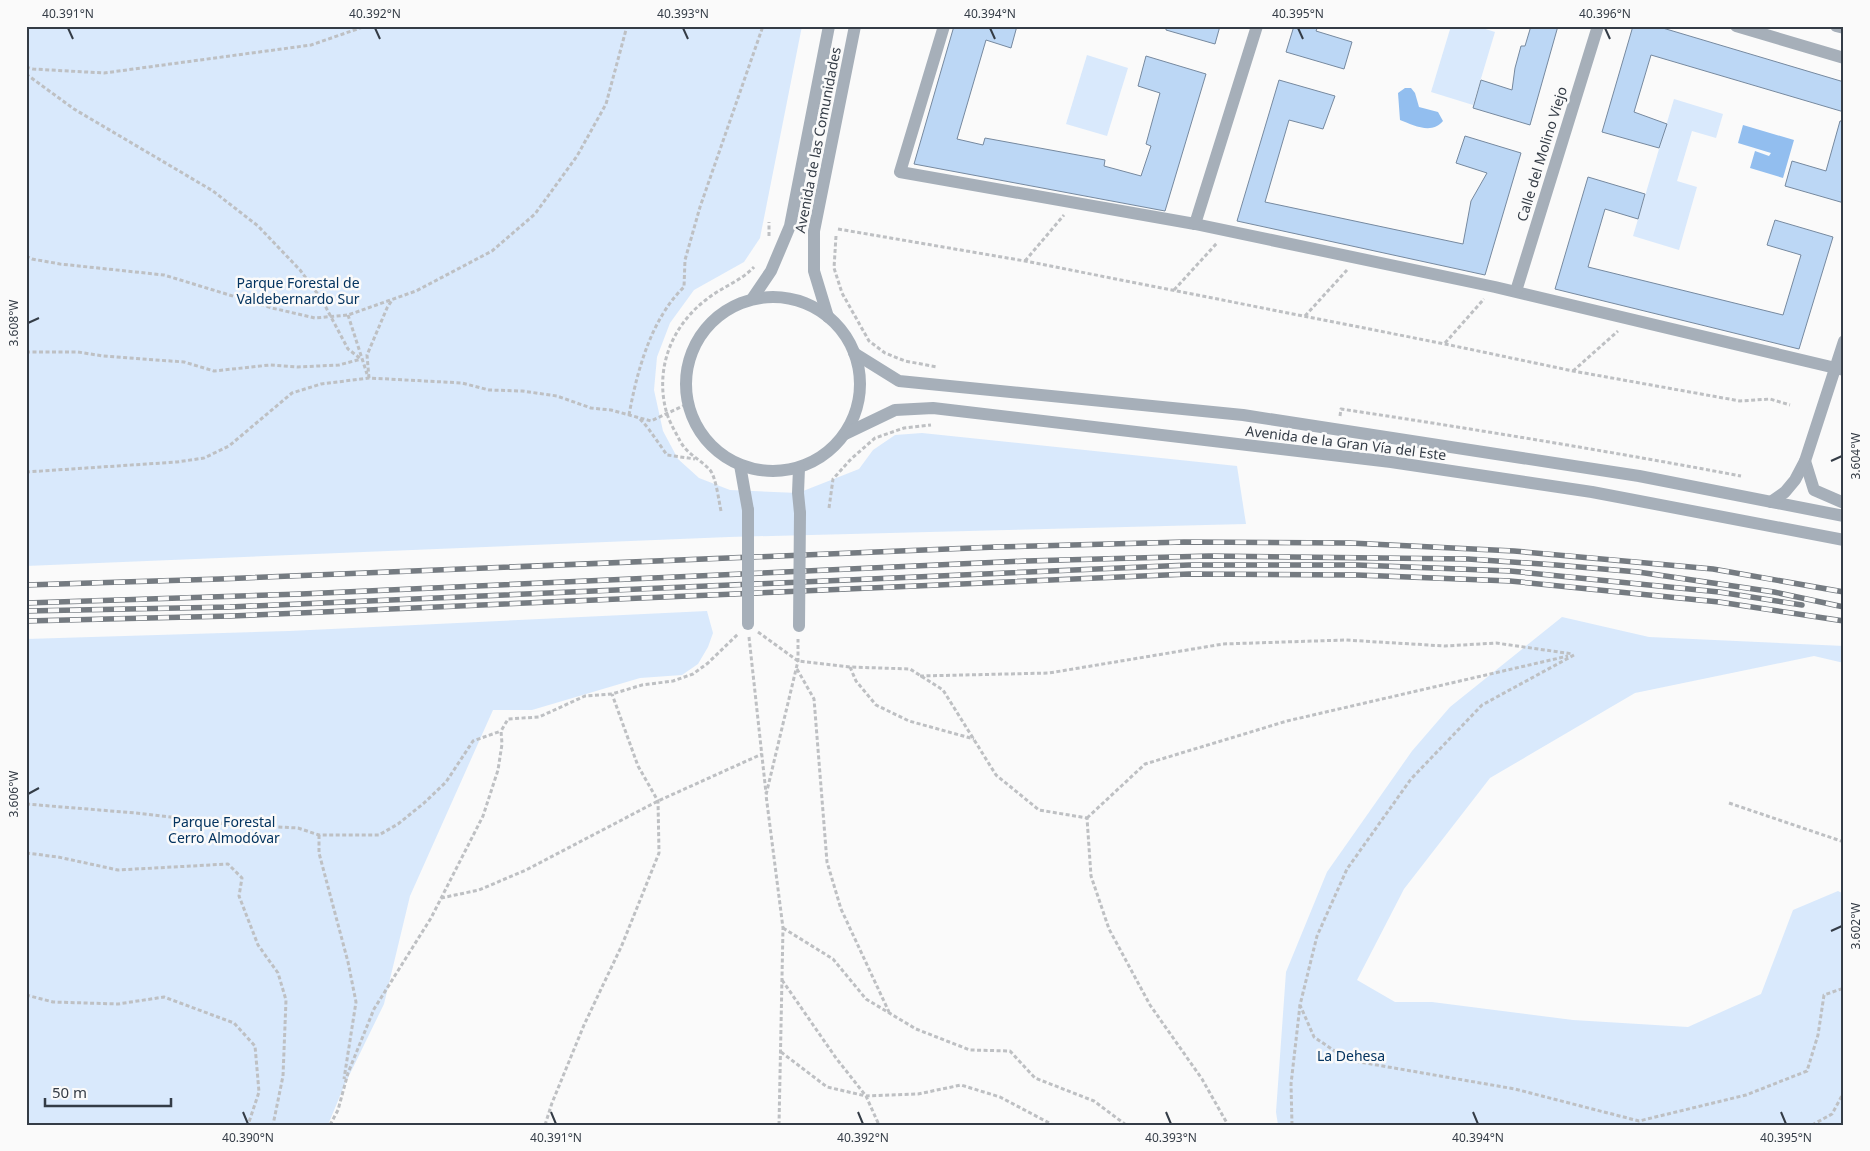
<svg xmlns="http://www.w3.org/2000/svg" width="1870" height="1151" font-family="'Noto Sans',sans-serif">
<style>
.green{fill:#d9e9fc}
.water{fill:#92beef}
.building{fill:#bcd7f5;stroke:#76899f}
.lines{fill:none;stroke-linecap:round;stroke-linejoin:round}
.path{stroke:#bec0c3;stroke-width:3;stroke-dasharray:4 2.5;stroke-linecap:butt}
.minor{stroke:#a6afb9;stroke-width:12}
.rail-casing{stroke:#757b81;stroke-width:5.5}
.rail{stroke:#fafafa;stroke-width:4;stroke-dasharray:11;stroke-linecap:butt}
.minor-bridge{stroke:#a6afb9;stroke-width:12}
.ticks{fill:none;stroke:#343c46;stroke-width:2}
.labels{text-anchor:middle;stroke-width:5;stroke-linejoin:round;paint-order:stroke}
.street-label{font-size:14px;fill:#343c46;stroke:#fafafa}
.park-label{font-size:14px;fill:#043460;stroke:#fafafa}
.neatline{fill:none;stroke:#343c46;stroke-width:2}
.ticks-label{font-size:12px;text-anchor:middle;fill:#343c46}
</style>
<rect width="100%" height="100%" fill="#fafafa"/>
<g class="green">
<polygon points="26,26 802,26 760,238 744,262 694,290 670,323 657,357 654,390 663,431 678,459 699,478 730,490 798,493 859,469 873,450 895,435 922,433 1237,466 1246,524 729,537 26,566"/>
<polygon points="1451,26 1476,26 1495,32 1473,105 1431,92"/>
<polygon points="1087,55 1128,68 1107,136 1066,124"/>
<polygon points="1674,99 1723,114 1716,138 1692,131 1677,181 1697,187 1679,250 1633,236"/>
<polygon points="707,611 713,633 708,647 698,664 682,675 640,678 532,710 493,710 410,896 384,1004 344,1086 328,1125 26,1125 26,639 289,631"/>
<polygon points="1562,617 1649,637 1844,646 1844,663 1814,656 1635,693 1490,778 1404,889 1357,980 1395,1002 1432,1002 1573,1020 1688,1027 1761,994 1793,910 1838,891 1844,894 1844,1125 1278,1125 1276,1112 1286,972 1327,872 1412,751 1450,707"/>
</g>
<g class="water">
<path d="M1405,88H1411L1415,93L1419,107L1438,112L1443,121C1432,135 1413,125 1400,120L1398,93Z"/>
<polygon points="1743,125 1794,140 1783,178 1750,168 1755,151 1769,156 1771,153 1738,143"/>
</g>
<g class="building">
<polygon points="954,26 1017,26 1011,48 986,40 957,139 983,145 985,138 1105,160 1104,166 1141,176 1151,146 1146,144 1160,93 1138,86 1146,56 1206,74 1165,211 914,164"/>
<polygon points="1166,26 1220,26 1215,44 1166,30"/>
<polygon points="1294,26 1318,26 1316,31 1352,42 1344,69 1286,52"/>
<polygon points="1531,26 1558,26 1530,125 1473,108 1481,80 1512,90 1515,68 1521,46 1525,46"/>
<polygon points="1633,26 1656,26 1844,82 1844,112 1651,55 1634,112 1667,124 1659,148 1602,132"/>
<polygon points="1279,80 1335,96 1323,129 1289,120 1265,202 1463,244 1471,201 1487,173 1456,163 1465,136 1521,153 1485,275 1237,221"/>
<polygon points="1840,121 1844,121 1844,203 1785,186 1792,161 1826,171"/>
<polygon points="1588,177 1645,194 1638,219 1605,209 1588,267 1783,315 1801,255 1767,245 1775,220 1833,237 1799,349 1555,289"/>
</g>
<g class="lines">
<g class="path">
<polyline points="26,67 33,69 104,73 311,45 366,26"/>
<polyline points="26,74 74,109 213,191 258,226 300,270 322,300 348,349 361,359"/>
<polyline points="838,229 1025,261 1445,344 1573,371 1740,401 1770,399 1790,405"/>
<polyline points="769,236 769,222"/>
<polyline points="836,236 834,268 842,293 869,341 885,353 905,361 937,367"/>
<polyline points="26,256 32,259 60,264 164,275 272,308 315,318 348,315 416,291 492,251 535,214 577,156 606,104 627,26"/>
<polyline points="1025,261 1064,215"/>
<polyline points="1174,290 1217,243"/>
<polyline points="348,315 367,374"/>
<polyline points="1305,316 1347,270"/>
<polyline points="1445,343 1484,299"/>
<polyline points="26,352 78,352 103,356 184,362 214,371 270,365 298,367 339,365 361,359"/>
<polyline points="1573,371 1618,331"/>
<polyline points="369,378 367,355 387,308 392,300"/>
<path d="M629,415C637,371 651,319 684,287L685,260L700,207L763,26"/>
<path d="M1340,416L1341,409C1474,429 1608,451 1741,476"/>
<polyline points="640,419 648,428 667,455 695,459"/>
<polyline points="26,472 177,462 204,458 229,446 292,393 321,384 369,378 462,383 489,390 522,391 557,396 591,408 611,410 651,421 687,404"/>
<polyline points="829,508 833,479 851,459 875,438 904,428 931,425"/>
<path d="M721,511C719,502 716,477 710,470C701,460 687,454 680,441C676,433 670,423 667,414C654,370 671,326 707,299C722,287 741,281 754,267"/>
<polyline points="758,632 798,661 850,667 910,669 943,690 996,775 1039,810 1087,818 1091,876 1109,929 1150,1005 1202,1079 1228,1125"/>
<polyline points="749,637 766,793"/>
<polyline points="1574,655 1482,705 1411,779 1347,869 1317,936 1300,1005 1314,1037 1348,1060 1515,1089 1639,1121 1746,1095 1807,1071 1818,1035 1824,995 1844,988"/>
<polyline points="850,667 856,681 876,705 909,721 974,739"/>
<polyline points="797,669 814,699 827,862 841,909 889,1012"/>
<polyline points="920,676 1049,673 1223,644 1345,640 1445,646 1496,643 1573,654"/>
<polyline points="1729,803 1844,842"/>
<polyline points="26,804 136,813 237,825 298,828 319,835 379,835 398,824 424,803 446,782 473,741 501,731"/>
<polyline points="1087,818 1145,764 1287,721 1568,656"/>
<polyline points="319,835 319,853 348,962 356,1002 344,1079"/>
<polyline points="26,853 58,857 118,870 228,864 242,878 239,896 258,945 278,973 286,1000 283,1076 273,1125"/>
<polyline points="441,898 479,890 526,870 658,801 762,754"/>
<polyline points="783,928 833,959 866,999 916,1029 970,1050 1010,1051 1035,1078 1094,1101 1126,1125"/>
<polyline points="782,980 836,1058 866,1096 879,1125"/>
<polyline points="26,995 53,1002 118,1004 164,997 234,1023 255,1046 259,1092 248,1125"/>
<polyline points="781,1052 827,1087 866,1096 918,1094 961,1085 1000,1097 1053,1125"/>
<polyline points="330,1125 338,1110 348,1073 374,1009 431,918 483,816 498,770 502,744 501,731 508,719 539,717 585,696 612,694 642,685 673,681 693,674 708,663 738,634"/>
<polyline points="545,1125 552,1103 584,1025 622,945 659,853 658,801 638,766 612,694"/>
<polyline points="779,1125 783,928 766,795 798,661 798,639"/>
<polyline points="1292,1125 1291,1084 1300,1005"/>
<polyline points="1812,1125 1832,1114 1844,1092"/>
</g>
<g class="minor">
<polyline points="944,26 900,172 1195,224 1495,287 1844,370"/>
<polyline points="1736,26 1844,58"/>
<polyline points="1836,26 1844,28"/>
<polyline points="1195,224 1257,26"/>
<polyline points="1516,291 1598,26"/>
<circle cx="773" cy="384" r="87"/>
<polyline points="752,299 771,271 790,226 829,26"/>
<polyline points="828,317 814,271 814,231 855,26"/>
<polyline points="854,353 899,381 1243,415 1639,476 1844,516"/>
<polyline points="845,434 895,410 933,408 1391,462 1592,492 1844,540"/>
<polyline points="1805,461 1814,490 1844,503"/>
<polyline points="740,465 748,510"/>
<polyline points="799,468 798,493 800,513"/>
<polyline points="1771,502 1785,492 1795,480 1805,461 1844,341"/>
</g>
<g class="rail-casing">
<g id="rail">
<polyline points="26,585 220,579 996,547 1184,542 1350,543 1514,551 1713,569 1844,592"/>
<polyline points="26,603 301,594 1026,561 1209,556 1468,559 1556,565 1638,572 1774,592 1844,607"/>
<polyline points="26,611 230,607 1189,565 1357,565 1510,571 1719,592 1802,605"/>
<polyline points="26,621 231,616 1189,574 1357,575 1510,581 1719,602 1844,621"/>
</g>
</g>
<use href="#rail" class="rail"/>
<g class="minor-bridge">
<polyline points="748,624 748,510"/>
<polyline points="799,626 800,513"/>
</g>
</g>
<path class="ticks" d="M68,28L73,39M375,28L380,39M683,28L688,39M990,28L995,39M1298,28L1303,39M1605,28L1610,39M28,323L39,318M1831,461L1842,456M28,794L39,788M1831,931L1842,926M243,1112L248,1124M551,1112L556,1124M858,1112L863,1124M1166,1112L1171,1124M1473,1112L1478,1124M1781,1112L1786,1124"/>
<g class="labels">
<g class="street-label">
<text transform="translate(818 140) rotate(-79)" y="5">Avenida de las Comunidades</text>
<text transform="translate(1542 154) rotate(-73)" y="5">Calle del Molino Viejo</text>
<text transform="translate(1346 443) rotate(7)" y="5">Avenida de la Gran Vía del Este</text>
</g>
<g class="park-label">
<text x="298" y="288">Parque Forestal de<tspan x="298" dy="16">Valdebernardo Sur</tspan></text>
<text x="224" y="827">Parque Forestal<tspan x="224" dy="16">Cerro Almodóvar</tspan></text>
<text x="1351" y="1061">La Dehesa</text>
</g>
</g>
<rect width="1870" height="1151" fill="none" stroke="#fafafa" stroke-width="55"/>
<path d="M45 1098v8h126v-8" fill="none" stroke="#343c46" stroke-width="2.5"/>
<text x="52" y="1098" font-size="15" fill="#343c46" stroke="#fafafa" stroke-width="4" paint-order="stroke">50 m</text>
<rect x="28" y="28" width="1814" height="1096" class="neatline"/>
<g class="ticks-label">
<text x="68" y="18">40.391°N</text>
<text x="375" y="18">40.392°N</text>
<text x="683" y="18">40.393°N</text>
<text x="990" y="18">40.394°N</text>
<text x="1298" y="18">40.395°N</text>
<text x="1605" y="18">40.396°N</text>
<text transform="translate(14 323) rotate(-90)" y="4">3.608°W</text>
<text transform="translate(1856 456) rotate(-90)" y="4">3.604°W</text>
<text transform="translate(14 794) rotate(-90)" y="4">3.606°W</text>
<text transform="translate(1856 926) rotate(-90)" y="4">3.602°W</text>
<text x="248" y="1142">40.390°N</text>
<text x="556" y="1142">40.391°N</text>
<text x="863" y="1142">40.392°N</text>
<text x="1171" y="1142">40.393°N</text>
<text x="1478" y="1142">40.394°N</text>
<text x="1786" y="1142">40.395°N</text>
</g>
</svg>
